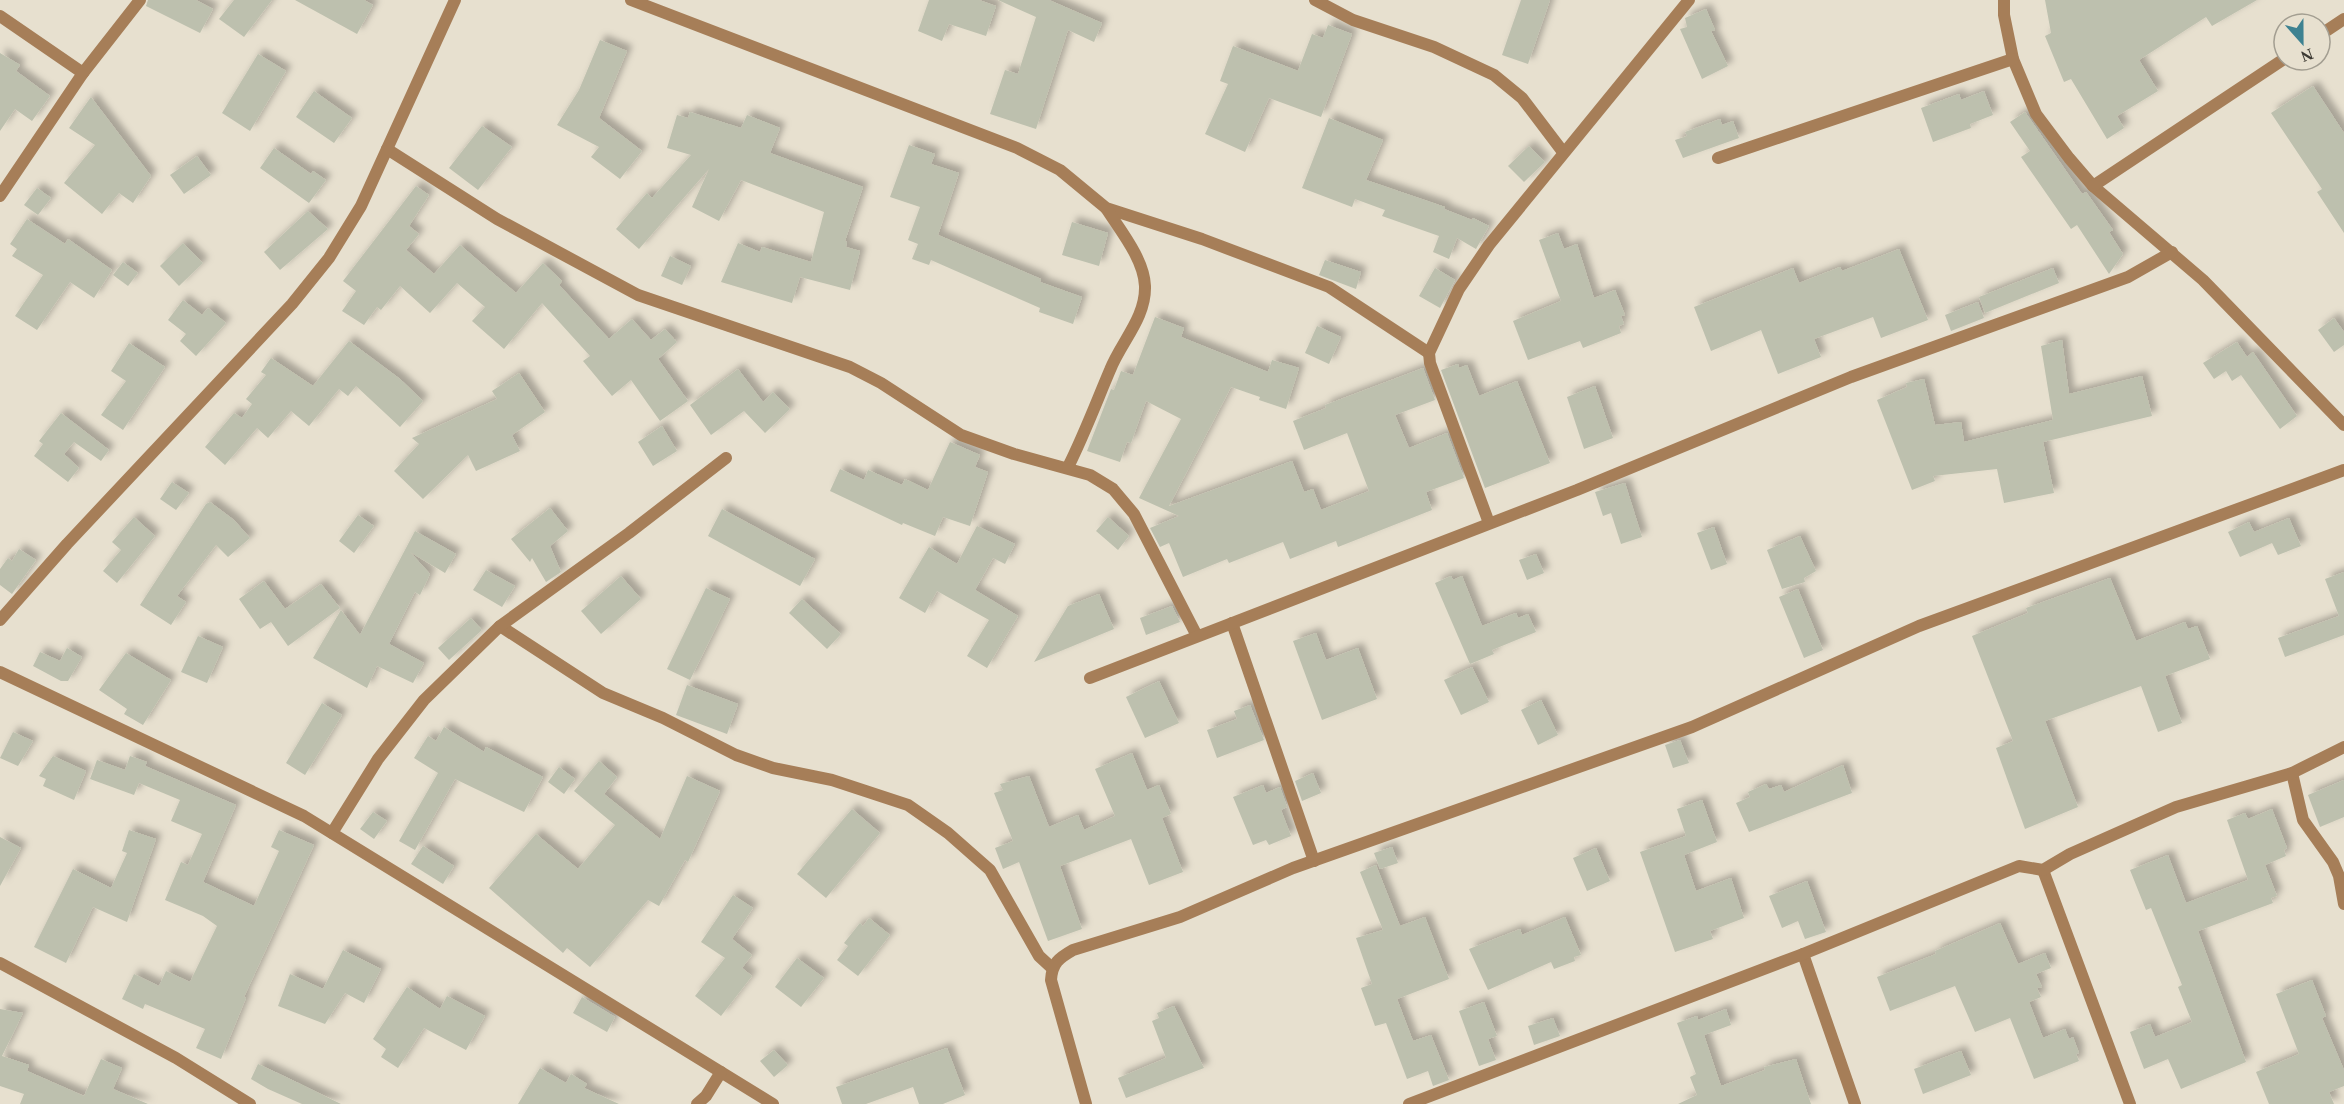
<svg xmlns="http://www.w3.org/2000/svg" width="2344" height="1104" font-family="'Times New Roman',serif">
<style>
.building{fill:#bdc0ae;filter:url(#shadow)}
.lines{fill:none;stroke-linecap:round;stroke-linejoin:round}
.minor{stroke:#a67e58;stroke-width:12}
.tertiary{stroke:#a67e58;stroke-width:12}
</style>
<defs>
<filter id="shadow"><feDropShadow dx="5.5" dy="-5.5" stdDeviation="3" flood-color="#0004"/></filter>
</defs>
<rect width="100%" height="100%" fill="#e7e0cf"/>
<g class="building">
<polygon points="148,0 196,0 213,9 200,33 146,6"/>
<polygon points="234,0 272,0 244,37 219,19"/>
<polygon points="295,0 364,0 373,5 357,34"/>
<polygon points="929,0 979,0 996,6 986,36 949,24 942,41 918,31"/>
<polygon points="998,0 1049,0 1102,23 1094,42 1068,30 1036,129 990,114 1005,70 1018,74 1036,17"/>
<polygon points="1521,0 1550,0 1528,64 1502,55"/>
<polygon points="2045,0 2257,0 2212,26 2206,17 2139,60 2158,91 2117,116 2124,128 2107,139 2071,79 2064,82 2045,36 2051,33"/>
<polygon points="1706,9 1715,30 1711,31 1728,66 1702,79 1680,29 1687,27 1685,18"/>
<polygon points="1328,25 1352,34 1321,117 1269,98 1245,152 1205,134 1228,84 1220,81 1233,46 1298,71 1312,34 1323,38"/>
<polygon points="600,40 627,51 599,118 642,151 620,179 591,157 599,147 557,125 579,90"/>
<polygon points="0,53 20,65 16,71 50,96 32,121 15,109 0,131"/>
<polygon points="258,54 286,71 250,131 222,113"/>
<polygon points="2313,86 2344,133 2344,233 2317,192 2322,189 2271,113"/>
<polygon points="314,91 352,118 334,143 296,117"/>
<polygon points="1984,91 1993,115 1970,124 1971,128 1933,142 1921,108 1959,94 1961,100"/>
<polygon points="91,97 151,176 133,203 119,193 102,214 64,183 95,145 69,128"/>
<polygon points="690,112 741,128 747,115 780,128 770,153 863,187 845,241 847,242 846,247 860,251 850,290 800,277 792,303 721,282 738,243 760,252 762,247 811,262 824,212 741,180 719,221 692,207 709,169 639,249 616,229 647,193 652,198 691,155 667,148 677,115 688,118"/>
<polygon points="2025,112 2082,194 2086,192 2113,230 2109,232 2123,254 2109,274 2077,225 2071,229 2021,157 2030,151 2010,122"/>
<polygon points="1329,118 1383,140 1366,180 1445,207 1444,209 1472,220 1473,218 1489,226 1476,249 1457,238 1449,259 1433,252 1439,236 1382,216 1385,210 1355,199 1352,207 1302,188"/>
<polygon points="1720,119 1722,125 1733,121 1739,138 1683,158 1675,140 1687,136 1685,132"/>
<polygon points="482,126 512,147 478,190 449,168"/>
<polygon points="909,145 935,154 931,164 959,173 938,235 1041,279 1040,282 1082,297 1073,324 1039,312 1040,308 931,260 929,265 912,259 918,244 908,240 920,207 890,197"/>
<polygon points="1529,146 1545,162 1524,182 1508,166"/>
<polygon points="274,148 311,174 313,171 326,180 309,203 260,168"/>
<polygon points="197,156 211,175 184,194 170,175"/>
<polygon points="416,186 429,195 409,226 419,234 406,250 434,274 460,245 516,293 543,263 562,281 559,285 609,339 632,319 651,340 665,329 677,342 658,359 688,401 660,421 631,380 612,396 583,361 590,356 542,303 504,349 472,321 485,307 457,283 430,313 400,286 381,310 377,307 364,325 342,311 356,291 343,281"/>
<polygon points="37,188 51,198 38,215 24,205"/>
<polygon points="308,211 328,229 280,270 264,252"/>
<polygon points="27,219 65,244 68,239 112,270 94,298 70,282 37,330 15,316 43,275 12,256 17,249 10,244"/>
<polygon points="1072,222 1108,233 1099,266 1062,255"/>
<polygon points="1558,233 1564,249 1577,244 1594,298 1615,290 1625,315 1621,316 1624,324 1619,326 1621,333 1583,348 1580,341 1528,360 1513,321 1561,301 1539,240"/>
<polygon points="183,243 203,263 179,286 160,266"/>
<polygon points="1899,249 1928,320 1881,338 1873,317 1814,339 1821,357 1778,374 1761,330 1711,351 1694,307 1793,268 1799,283 1840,267 1842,271"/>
<polygon points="670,256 691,266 682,285 661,276"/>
<polygon points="1325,260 1361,272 1356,289 1319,275"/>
<polygon points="123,262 138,273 128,286 113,275"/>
<polygon points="1435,268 1455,280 1440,308 1419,296"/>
<polygon points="2053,268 2059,283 1985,313 1979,297"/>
<polygon points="183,300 202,315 208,308 226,323 196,356 180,341 186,334 168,320"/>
<polygon points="1978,302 1984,318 1951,331 1945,315"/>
<polygon points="1155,317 1184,328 1181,337 1268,372 1272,360 1299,368 1286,409 1259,400 1260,397 1231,387 1169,506 1292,461 1304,492 1313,489 1321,510 1369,491 1347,433 1304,450 1293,421 1326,408 1325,405 1423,368 1435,400 1395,415 1409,448 1447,433 1464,478 1426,492 1432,510 1338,547 1336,541 1290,559 1283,542 1229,563 1227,559 1183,577 1169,543 1160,547 1150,528 1179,516 1139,498 1181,419 1146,401 1131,443 1127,442 1120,462 1087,451 1111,389 1114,390 1121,371 1133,375"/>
<polygon points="2334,318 2344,332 2344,345 2334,352 2318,330"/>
<polygon points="1317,326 1341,337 1329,364 1305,353"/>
<polygon points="2062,340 2069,394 2142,376 2152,416 2043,442 2054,493 2004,503 1997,469 1933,476 1935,481 1912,490 1877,400 1907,387 1906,383 1924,379 1935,425 1961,422 1964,442 2053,420 2041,346"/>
<polygon points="349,341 400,379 423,401 400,427 356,386 348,396 339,389 309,426 291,411 268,438 257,428 225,465 205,447 234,413 242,418 252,404 246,399 266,375 261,372 271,358 313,386"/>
<polygon points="2237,342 2247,357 2253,352 2297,416 2280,429 2241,375 2232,381 2226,371 2214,379 2203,363"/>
<polygon points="129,343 165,367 123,430 101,415 126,381 111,371"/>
<polygon points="1458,364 1459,368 1467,365 1479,396 1517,381 1550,463 1485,488 1441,370"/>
<polygon points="738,369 763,402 773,392 790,409 765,433 744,411 711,435 690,405"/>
<polygon points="519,373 545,412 512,435 520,451 476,471 468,455 423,499 394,471 419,444 412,438 497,399 492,391"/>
<polygon points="1595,386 1613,438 1584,449 1567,397"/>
<polygon points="61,413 109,450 101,461 74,442 64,454 79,468 68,482 34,456 43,444 39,441"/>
<polygon points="662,426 677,451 653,466 638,442"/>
<polygon points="950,442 980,455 975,467 988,472 970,526 943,517 935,536 903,523 902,525 830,491 840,469 864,480 868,470 902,485 905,479 928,490"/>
<polygon points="172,482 189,493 176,510 160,499"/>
<polygon points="1625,483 1642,537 1621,544 1611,513 1603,516 1595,492"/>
<polygon points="210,502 234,520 250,538 228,557 216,545 177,596 186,602 171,625 140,605 206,504"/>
<polygon points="550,508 568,531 550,546 561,572 546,582 532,558 530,562 511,539"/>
<polygon points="722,509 815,559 800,586 708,536"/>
<polygon points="358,515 374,526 354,553 339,541"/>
<polygon points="134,517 155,536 117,583 103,571 121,550 112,542"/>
<polygon points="1108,517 1129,536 1118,550 1096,531"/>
<polygon points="2289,518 2301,546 2278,555 2272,543 2240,557 2228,532 2249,522 2254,532"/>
<polygon points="977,526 1015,544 1005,564 993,558 975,590 1018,616 987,668 967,656 989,620 937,591 925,613 899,598 929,547 957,564"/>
<polygon points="1714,527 1727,564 1711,570 1697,533"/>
<polygon points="415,531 456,554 445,573 410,552 430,574 420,595 415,592 389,644 424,663 413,683 377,666 367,688 313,658 341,610 360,635"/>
<polygon points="1800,536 1816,571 1804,578 1805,582 1782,589 1767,550"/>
<polygon points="19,549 36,560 12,594 0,585 0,569 8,558 12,561"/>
<polygon points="1536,554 1544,573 1527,580 1519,560"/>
<polygon points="486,570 515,586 502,607 473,590"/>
<polygon points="2344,572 2344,635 2285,657 2278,638 2339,616 2325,579"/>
<polygon points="621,576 641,599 601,634 581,611"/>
<polygon points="1451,576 1453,580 1462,576 1482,626 1516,613 1518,618 1528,614 1536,632 1492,650 1494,654 1470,664 1435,583"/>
<polygon points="2110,578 2136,641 2185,622 2188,629 2197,626 2210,659 2165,676 2182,723 2158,732 2141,686 2045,721 2078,807 2025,829 1996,748 2013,741 1972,636 2028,613 2026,608"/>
<polygon points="264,581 285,609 321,584 340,608 288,646 271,622 260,629 239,599"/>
<polygon points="706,588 730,599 690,680 667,669"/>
<polygon points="1798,589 1823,650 1804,658 1779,597"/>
<polygon points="1099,594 1114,629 1034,662 1068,606"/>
<polygon points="802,599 841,634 827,649 789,613"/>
<polygon points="1172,606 1180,622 1146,635 1140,618"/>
<polygon points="471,618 482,630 449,660 438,648"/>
<polygon points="1316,633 1326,660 1358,648 1377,699 1322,720 1293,641"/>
<polygon points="198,636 223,647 207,683 181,672"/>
<polygon points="67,648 82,657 68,681 61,681 33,666 40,652 60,661"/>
<polygon points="126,653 171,680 143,725 124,714 127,709 99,690"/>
<polygon points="1472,667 1489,702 1461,715 1444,680"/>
<polygon points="1159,681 1179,723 1145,738 1126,697"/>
<polygon points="687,685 738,704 727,734 676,715"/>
<polygon points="1541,700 1558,735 1538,745 1521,710"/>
<polygon points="322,703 342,715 305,775 286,763"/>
<polygon points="1250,705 1264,740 1217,758 1207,730 1237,719 1234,711"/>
<polygon points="444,727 484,752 486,747 543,777 524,812 455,779 415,850 399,841 438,773 414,758 428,736 436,741"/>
<polygon points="13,732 33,741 18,766 0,758"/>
<polygon points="1680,740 1689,763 1673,768 1665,745"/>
<polygon points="1132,753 1147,790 1159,785 1171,814 1162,818 1183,872 1149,885 1131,839 1060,866 1082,929 1048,941 1019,862 1003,869 995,848 1013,841 994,793 1003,790 1000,784 1029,776 1049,827 1078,815 1084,830 1115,816 1095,769"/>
<polygon points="53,756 86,771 74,800 43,786 46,779 39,776"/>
<polygon points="130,756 147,762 145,766 236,805 203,882 254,906 279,851 271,847 279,830 314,845 244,997 246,998 221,1059 196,1048 205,1029 145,1004 143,1009 122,999 134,974 159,986 166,971 190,982 217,926 203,916 165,900 181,862 188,865 202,834 171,821 180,800 139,783 134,795 90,779 97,760 125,770"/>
<polygon points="599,761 617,777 604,794 660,839 687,776 720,791 688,862 685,860 659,906 648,900 590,967 567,948 563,953 489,888 536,834 578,869 615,825 574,791"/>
<polygon points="1843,765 1852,793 1749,832 1736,803 1750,797 1748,792 1766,784 1769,789 1781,785 1784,792"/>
<polygon points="559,767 575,779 564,794 548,782"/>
<polygon points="1313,773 1321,793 1302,801 1295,781"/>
<polygon points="2344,780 2344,817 2320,827 2308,795"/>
<polygon points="1263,785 1266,793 1280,787 1287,807 1281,810 1291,836 1269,845 1266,840 1253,845 1233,797"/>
<polygon points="1702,800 1717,842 1684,855 1696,891 1731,878 1744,918 1710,931 1713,939 1675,952 1640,852 1686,836 1677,809"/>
<polygon points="852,809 880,833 826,898 797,874"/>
<polygon points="2272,809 2287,848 2284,850 2286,856 2265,865 2277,896 2271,898 2273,903 2198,931 2246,1062 2181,1089 2168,1059 2144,1069 2130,1032 2150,1024 2155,1037 2192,1022 2178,987 2182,985 2151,908 2146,910 2130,870 2168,855 2186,903 2248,880 2227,820 2245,813 2248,819"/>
<polygon points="373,812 387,821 374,839 360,829"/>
<polygon points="129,830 156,839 127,922 93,907 66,963 34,947 73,869 111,888 127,853 122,851"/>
<polygon points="0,837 21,848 0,886"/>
<polygon points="423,846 454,866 443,884 411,864"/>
<polygon points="1392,847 1398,863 1380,869 1374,853"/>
<polygon points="1596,848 1610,881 1587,891 1573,858"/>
<polygon points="1376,865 1400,926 1425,917 1449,979 1397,999 1413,1041 1431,1035 1449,1080 1433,1086 1428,1071 1407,1079 1386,1023 1375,1026 1361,988 1372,984 1356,938 1383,930 1360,872"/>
<polygon points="1807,881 1826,932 1805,939 1798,921 1782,928 1769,896"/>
<polygon points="733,895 753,908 732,939 752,955 742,968 752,976 721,1016 695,996 725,958 701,942"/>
<polygon points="1565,917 1581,955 1574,957 1575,961 1554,969 1551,962 1488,990 1469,949 1520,929 1522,935"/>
<polygon points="869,918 890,935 858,976 837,960 848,946 844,943 860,923 863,926"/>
<polygon points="2000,923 2018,964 2045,953 2051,968 2036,974 2042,987 2037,988 2041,997 2029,1002 2043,1038 2065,1029 2069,1039 2073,1037 2079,1053 2076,1054 2079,1061 2034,1079 2010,1018 1975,1032 1955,986 1890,1011 1877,977 1936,954 1935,951"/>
<polygon points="343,950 381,969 364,1003 345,993 325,1024 278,1006 290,974 323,989"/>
<polygon points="797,958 824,978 801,1007 775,987"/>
<polygon points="2312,980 2326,1016 2322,1018 2344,1070 2344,1086 2329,1092 2334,1104 2269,1104 2256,1072 2299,1054 2276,994"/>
<polygon points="407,987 440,1009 447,996 485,1016 466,1050 424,1028 398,1068 381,1057 386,1049 373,1039"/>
<polygon points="582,997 615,1017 607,1032 573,1013"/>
<polygon points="1484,1002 1497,1036 1488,1039 1496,1060 1479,1066 1459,1011"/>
<polygon points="1174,1006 1204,1068 1126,1098 1118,1078 1166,1058 1152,1021 1159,1018 1157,1013"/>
<polygon points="0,1009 23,1013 2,1056 29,1065 27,1071 84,1096 101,1059 122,1068 113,1089 148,1104 20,1104 24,1094 0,1086"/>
<polygon points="1726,1009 1731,1025 1704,1035 1721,1086 1765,1070 1764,1067 1796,1059 1811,1104 1678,1104 1697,1095 1690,1077 1696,1074 1677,1023 1697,1016 1698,1020"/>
<polygon points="1553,1018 1560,1036 1534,1045 1528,1026"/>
<polygon points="947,1048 965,1095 943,1104 919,1104 913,1087 866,1104 842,1104 836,1087"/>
<polygon points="774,1050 788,1065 774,1077 760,1061"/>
<polygon points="1961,1051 1971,1075 1923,1094 1914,1069"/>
<polygon points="258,1064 290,1079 341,1104 302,1104 268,1089 251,1079"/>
<polygon points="540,1068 566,1083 571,1074 587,1084 584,1088 619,1104 518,1104"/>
</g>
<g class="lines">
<g class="minor">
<polyline points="631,0 1017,148 1060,170 1106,208 1202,239 1329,287 1429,353"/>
<polyline points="1315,0 1353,20 1434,47 1494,75 1522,98 1563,152"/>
<polyline points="2004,0 2004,15 2013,59 2036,114 2069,158 2093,186 2203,280 2344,425"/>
<polyline points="0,16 83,73"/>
<polyline points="2320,35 2344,19"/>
<polyline points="387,149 497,219 638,295 850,367 881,383 961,435 1014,454 1090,475 1113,489 1134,514 1197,636"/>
<polyline points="1718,158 2013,59"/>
<polyline points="2093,186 2284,59"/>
<polyline points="0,196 83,73 140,0"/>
<path d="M1068,467C1084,435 1096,403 1110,370C1121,342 1146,318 1145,286C1144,259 1120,230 1106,208"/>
<polyline points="1489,523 1430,363 1429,353 1459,289 1489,245 1689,0"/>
<polyline points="1232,623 1314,861"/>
<polyline points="500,626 603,693 663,718 736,755 773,768 832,780 908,805 948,833 990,870 1039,956 1052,968"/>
<polyline points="0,672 304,816 773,1104"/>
<polyline points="1090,678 1577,490 1851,377 2128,277 2172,252"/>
<polyline points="2292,773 2303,820 2333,862 2339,876 2344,904"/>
<polyline points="332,833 378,759 424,700 500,626 629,533 726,458"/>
<polyline points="2043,870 2130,1104"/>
<polyline points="1803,954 1855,1104"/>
<polyline points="0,963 176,1058 250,1104"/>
<polyline points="697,1104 706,1096 721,1072"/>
<path d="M1086,1104L1051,980C1052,963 1059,958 1073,950L1180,917L1293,868L1692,727L1919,626L2344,470"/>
<polyline points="1409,1104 1803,954 2019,866 2043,870 2070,854 2176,807 2292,773 2344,747"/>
</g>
<polyline class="tertiary" points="0,620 67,544 292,304 329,258 361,206 455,0"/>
</g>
<g transform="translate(2302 42) rotate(159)"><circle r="28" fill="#e7e0cf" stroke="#a39e91" stroke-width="1.5"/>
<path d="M0-4.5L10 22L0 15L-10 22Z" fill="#3e8291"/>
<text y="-9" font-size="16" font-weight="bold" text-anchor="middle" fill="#3e3b34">N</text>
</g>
</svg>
